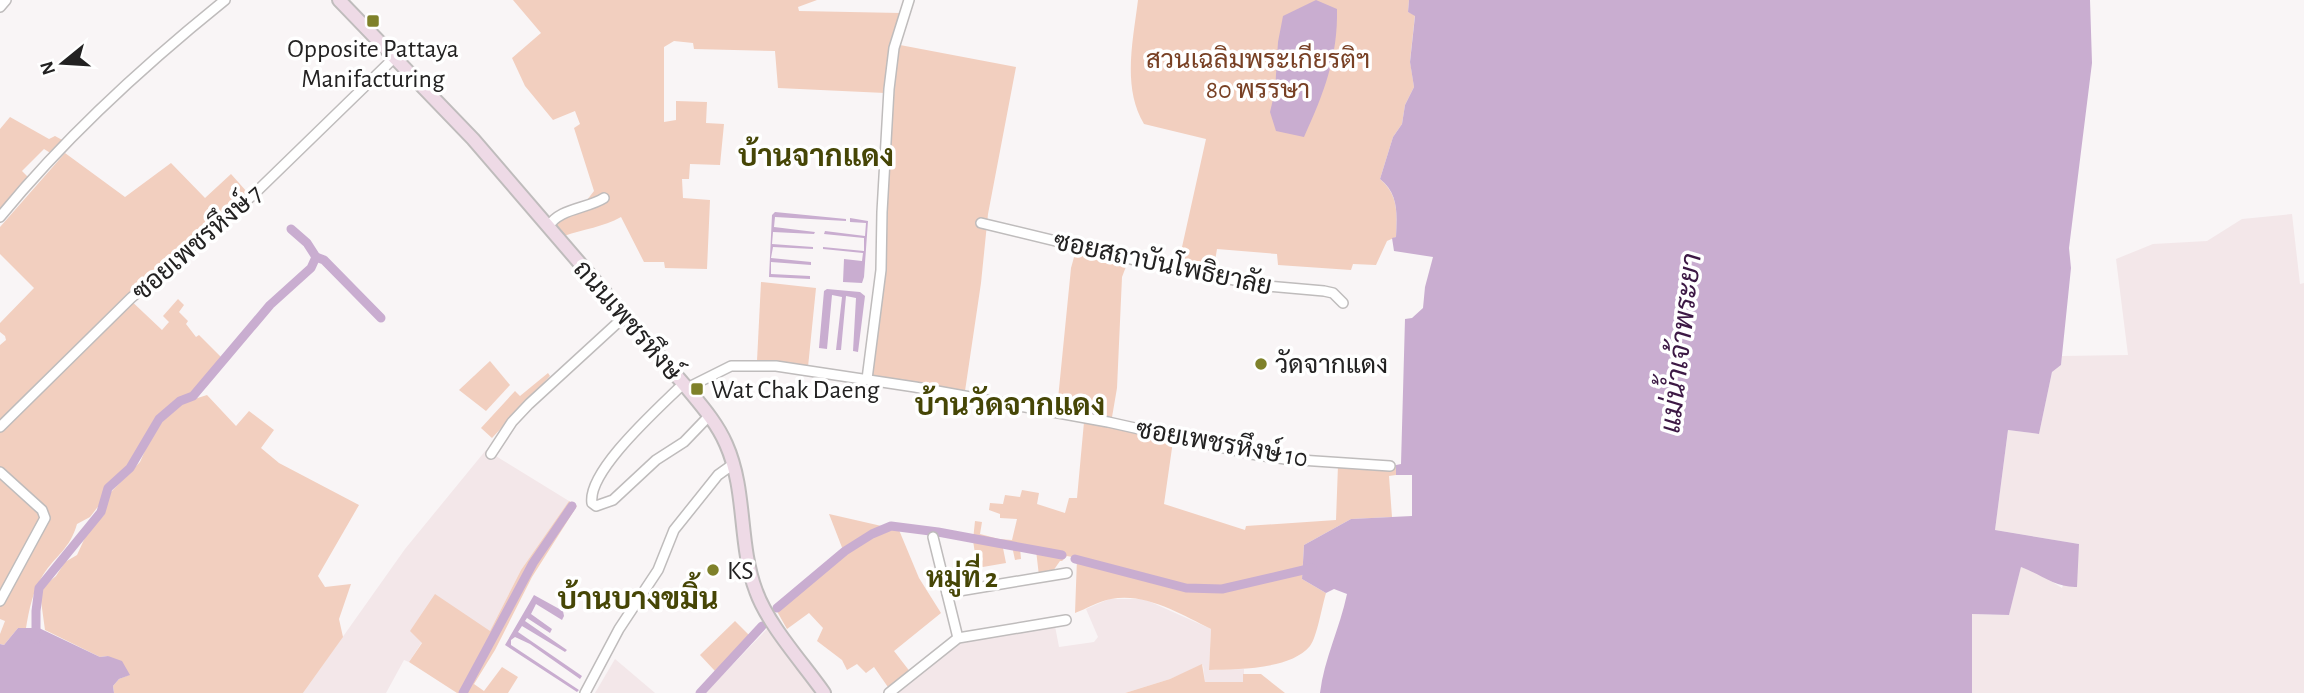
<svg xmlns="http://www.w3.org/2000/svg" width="2304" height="693" font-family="'Alegreya Sans',Sarabun,sans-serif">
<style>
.built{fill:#f3e7e9}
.green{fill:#f2cfbf}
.water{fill:#c9add0}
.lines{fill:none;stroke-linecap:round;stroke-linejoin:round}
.canal{stroke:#c9add0;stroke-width:9}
.minor-casing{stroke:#bfbcbc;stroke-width:12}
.secondary-casing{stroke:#bfbcbc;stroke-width:16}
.minor{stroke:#fff;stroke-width:9}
.secondary{stroke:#eedae6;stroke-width:12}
.poi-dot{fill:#7f812a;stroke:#fff;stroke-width:2.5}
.labels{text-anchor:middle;stroke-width:7;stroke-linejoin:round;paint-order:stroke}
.poi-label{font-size:26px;fill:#232222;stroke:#fff;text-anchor:start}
.park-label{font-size:26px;fill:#784024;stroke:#fff}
.street-label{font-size:26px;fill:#232222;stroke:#fff}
.water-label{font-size:28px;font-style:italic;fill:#3c1844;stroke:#fff}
.neighbourhood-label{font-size:28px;font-weight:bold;fill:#464606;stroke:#fff}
.quarter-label{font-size:30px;font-weight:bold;fill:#464606;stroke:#fff}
</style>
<rect width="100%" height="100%" fill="#f9f5f6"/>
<g class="built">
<polygon points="2292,214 2300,284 2304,283 2304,693 1972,693 1972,614 2009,615 2021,567 2040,574 2062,588 2079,544 1995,530 2008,430 2039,434 2052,372 2061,365 2062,356 2128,355 2116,259 2153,244 2207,241 2242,219"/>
<polygon points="486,450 569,501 521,570 490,631 422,642 409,662 404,660 386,693 303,693 405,549"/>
<polygon points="1109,599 1144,599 1211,629 1209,670 1244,669 1244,682 1205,682 1203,665 1170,679 1125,693 896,693 963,639 1055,626 1059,647 1094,642 1098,637 1086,609"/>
<polygon points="768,628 816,693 705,693"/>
<polygon points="615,659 655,693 595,693"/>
</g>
<g class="green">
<path d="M513,0H817L798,7L799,11L901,13L891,39L885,93L778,88L775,51L694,49L693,43L674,41L664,47V122L676,120V101L707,102L706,123L724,124L720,165L690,164L689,179H682L683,198L710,200L707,269L665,268L664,262H644L621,217C603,227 584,229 564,236L547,218L587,200L594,191L574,128L580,124L575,111L553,120L525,86L512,58L541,33Z"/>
<path d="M1138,0H1409L1408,12L1415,15L1410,61L1414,87L1405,105L1402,124L1393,137L1380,179C1399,195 1397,214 1396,237L1387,241L1376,265L1353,264L1351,270L1278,265L1277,254L1217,249L1213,273L1178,265L1206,139L1144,124C1122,87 1133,41 1138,0Z"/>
<polygon points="900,45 1016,67 988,214 981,283 965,391 872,376 883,274 886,275 885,228 894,74"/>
<polygon points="10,117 49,139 55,136 64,141 52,154 44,149 22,171 29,178 0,213 0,129"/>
<path d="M65,153L125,197L171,163L205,198L231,174L247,192L126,296L162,330L169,322L163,316L178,299L184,305L179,312L188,321L186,324L196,337L199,335L222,358L193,392L165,409L151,425L127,469L107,487L100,504L90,517L77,524C70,549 56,555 43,575C33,590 29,610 26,628H18L4,645L0,644V634L5,621L0,619V345L6,340L5,336L0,332V323L34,288L0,254V227Z"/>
<polygon points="1076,250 1127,264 1122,277 1117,388 1111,423 1057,409 1071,268"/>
<polygon points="761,282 816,288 808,367 757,361"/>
<polygon points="490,361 510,385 486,411 459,390"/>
<polygon points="548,373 550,376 492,438 481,428 515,391 520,396"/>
<polygon points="207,395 236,426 249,411 274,430 261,448 279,463 359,505 318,576 325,587 351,584 339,619 343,637 303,693 114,693 113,686 119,679 129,675 108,656 100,657 45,630 41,601 42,588 56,576 65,562 77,555 88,531 104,515 110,493 140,462 147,446 163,420 182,403"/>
<path d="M1084,422L1173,441L1164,504L1245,530L1246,526L1336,520L1338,465H1396V475L1389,476L1392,517L1351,519L1304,545L1302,579L1326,593C1322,606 1317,637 1310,646C1290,670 1237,669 1209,670L1211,629C1181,614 1145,592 1111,599C1099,601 1086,609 1075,613L1077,558L1067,556L1062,561H1060L1053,571L1039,576L1036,550L1020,548L1021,559L1015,560L1012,546L1003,548L1006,563L977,568L973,540L975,521L982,522L980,534L999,539L1012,540L1017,519L1000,518V514L989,510L990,503L1003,504L1005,495L1020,497L1022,490L1039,493L1037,504L1065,513L1069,498H1077Z"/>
<polygon points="569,501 577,506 532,577 495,650 474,684 484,691 502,667 518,677 508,693 457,693 409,662 422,643 410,631 435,594 490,631 521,570"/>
<polygon points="829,514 899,530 919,578 941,613 894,651 911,673 890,690 874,667 866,673 857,664 847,670 842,660 817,641 823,628 809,613 787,629 774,606 843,550"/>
<polygon points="735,621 750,636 715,671 700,655"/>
<polygon points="1202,664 1205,682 1243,682 1243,674 1261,674 1285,693 1125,693 1170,679"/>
</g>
<g class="water">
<path d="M1316,0L1337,9C1338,57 1324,93 1304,137L1276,131L1270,112L1275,91L1278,42L1283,16Z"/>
<path d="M1409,0H2090L2092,63L2069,248L2071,268L2061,365L2052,372L2039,434L2008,430L1995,530L2079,544L2077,587C2056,588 2040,574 2021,567L2009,615L1972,614V693H1320C1324,659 1340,628 1347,594L1334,589L1326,593L1302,579L1304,545L1351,519L1412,516V475H1396V465L1401,464L1405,319L1412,318L1423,308L1425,287L1433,257L1394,251L1392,238L1396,237C1397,214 1399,194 1380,179L1393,137L1402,124L1405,105L1414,87L1410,62L1415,16L1408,12Z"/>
<polygon points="775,212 846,219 846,221 775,217 774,227 815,232 814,234 773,232 772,244 813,247 813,249 773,247 771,258 811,262 811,265 771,262 771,274 810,276 810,279 769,277 772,215"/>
<polygon points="850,218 868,221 864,277 862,283 843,282 844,259 862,261 863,253 823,249 823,247 864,251 864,238 824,234 825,231 865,236 866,223 850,222"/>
<polygon points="827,289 860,292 865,296 858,352 853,351 856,298 846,296 841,350 836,350 842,297 832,295 827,349 819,348 824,291"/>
<polygon points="534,595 563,611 564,616 562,620 536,604 531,614 552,629 550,633 527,618 525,621 567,650 565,652 522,626 518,632 582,676 580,679 530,644 515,637 511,640 511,645 579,690 577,692 505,645"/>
<polygon points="18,628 39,628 100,657 108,656 122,661 130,675 119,679 113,686 114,693 0,693 0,644 4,645"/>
</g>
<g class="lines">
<g class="canal">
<polyline points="316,257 324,260 381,318"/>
<polyline points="1075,559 1186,588 1222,589 1312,568"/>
<polyline points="777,608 845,551 872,534 891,526 938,532 1062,555"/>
<polyline points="36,639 36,611 39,588 101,512 108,488 130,468 159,419 180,401 193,396 270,305 311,268 316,257 307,243 291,229"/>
<polyline points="463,693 533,563 572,506"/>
<polyline points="700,693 762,626"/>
</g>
<g class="minor-casing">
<g id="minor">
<polyline points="0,7 6,0"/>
<path d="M0,217C66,136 143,66 225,0"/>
<polyline points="981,223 1151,264 1266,286 1324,291 1333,293 1343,303"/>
<path d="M548,227C559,208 587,209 604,198"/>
<polyline points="867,379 881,270 882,212 889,89 894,48 909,0"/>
<path d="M683,384C660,407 587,471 592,503L596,506L613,500L656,460L684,442L709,416"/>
<polyline points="687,388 731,366 776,366 915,387 1108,422 1251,454 1285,459 1390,466"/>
<polyline points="0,427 131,298 253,195 395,57"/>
<polyline points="491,454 512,422 529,404 625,316"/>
<polyline points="0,472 42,510 45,518 0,601"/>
<polyline points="933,537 958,638"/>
<polyline points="947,593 1067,573"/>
<polyline points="585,693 619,629 658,570 674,530 718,475 732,465"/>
<polyline points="889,693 958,638 1066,620"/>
</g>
</g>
<g class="secondary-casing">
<path id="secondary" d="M339,0L473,139L687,388C701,405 717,423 726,444C747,491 738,544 756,591C768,625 803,663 824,693"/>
</g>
<use href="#minor" class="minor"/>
<use href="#secondary" class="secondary"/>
</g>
<g class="poi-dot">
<rect x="366" y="14" width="14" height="14" rx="3.5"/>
<circle cx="1261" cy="364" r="7"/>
<rect x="690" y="382" width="14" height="14" rx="3.5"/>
<circle cx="713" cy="570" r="7"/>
</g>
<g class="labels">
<g class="poi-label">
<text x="373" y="57" text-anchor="middle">Opposite Pattaya<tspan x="373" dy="30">Manifacturing</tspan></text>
<text x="1275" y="373">วัดจากแดง</text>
<text x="711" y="398">Wat Chak Daeng</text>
<text x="727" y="579">KS</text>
</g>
<g class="park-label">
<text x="1258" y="68">สวนเฉลิมพระเกียรติฯ<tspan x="1258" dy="30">80 พรรษา</tspan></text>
</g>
<g class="street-label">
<text transform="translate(197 242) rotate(-41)" y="9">ซอยเพชรหึงษ์ 7</text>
<text transform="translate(1163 263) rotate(12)" y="9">ซอยสถาบันโพธิยาลัย</text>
<text transform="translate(628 320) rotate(49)" y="9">ถนนเพชรหึงษ์</text>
<text transform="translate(1222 443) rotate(10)" y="9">ซอยเพชรหึงษ์ 10</text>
</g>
<g class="water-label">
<text transform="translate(1680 343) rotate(-83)" y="10">แม่น้ำเจ้าพระยา</text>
</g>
<g class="neighbourhood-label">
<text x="962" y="587">หมู่ที่ 2</text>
</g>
<g class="quarter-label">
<text x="816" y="166">บ้านจากแดง</text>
<text x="1010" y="415">บ้านวัดจากแดง</text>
<text x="638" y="609">บ้านบางขมิ้น</text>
</g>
</g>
<g transform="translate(63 63) rotate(252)" stroke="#ffffff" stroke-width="5" paint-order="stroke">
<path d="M0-5L12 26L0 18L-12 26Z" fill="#232222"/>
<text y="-10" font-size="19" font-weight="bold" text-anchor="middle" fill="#232222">N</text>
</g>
</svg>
